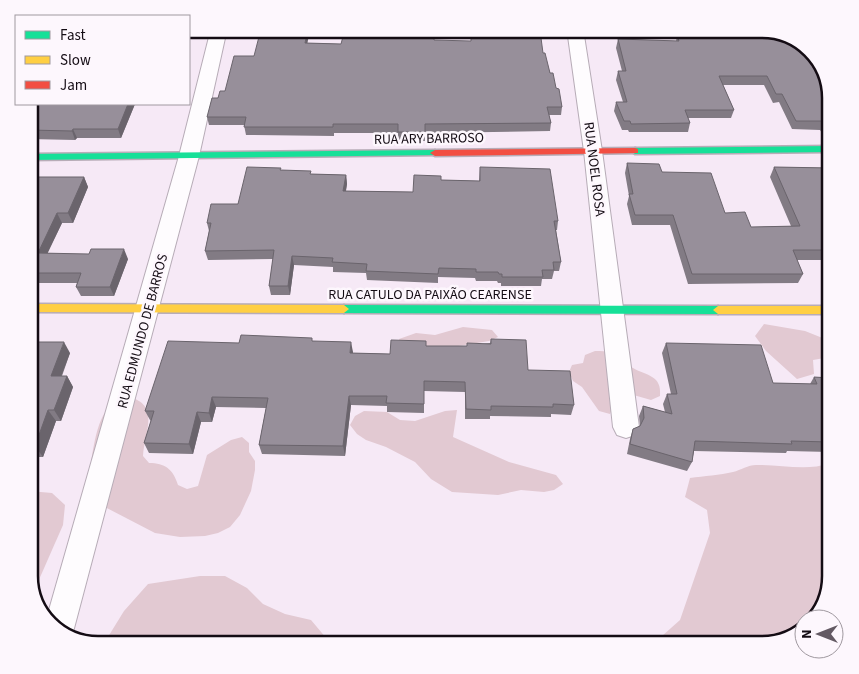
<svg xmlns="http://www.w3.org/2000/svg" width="859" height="674" font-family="'Source Sans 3',sans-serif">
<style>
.green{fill:#e2c9d2}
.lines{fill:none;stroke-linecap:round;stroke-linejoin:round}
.street-casing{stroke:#b7acb7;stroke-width:2}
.fast-casing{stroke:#b7acb7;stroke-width:3}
.slow-casing{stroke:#b7acb7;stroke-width:3}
.jam-casing{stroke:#b7acb7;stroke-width:3}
.street{fill:#fefcfe;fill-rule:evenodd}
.fast{fill:#16e098;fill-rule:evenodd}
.slow{fill:#ffcf43;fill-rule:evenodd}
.jam{fill:#f24e42;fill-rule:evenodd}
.wall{fill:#827b84}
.shaded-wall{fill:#6a646c}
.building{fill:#978f9a;stroke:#6a646c}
.labels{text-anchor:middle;stroke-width:5;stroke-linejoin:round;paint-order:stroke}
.street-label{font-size:14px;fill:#140c14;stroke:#fdf7fd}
.rim{fill:none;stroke:#140c14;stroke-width:2.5}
</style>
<rect width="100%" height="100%" fill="#f6e9f6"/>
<g class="green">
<polygon points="764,324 805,331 825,339 830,337 830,357 813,360 814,374 797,379 766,351 755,336"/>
<polygon points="463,327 492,330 498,337 489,341 440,349 400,342 399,339 416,333 435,335"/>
<path d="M595,351C621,351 614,358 633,368C647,376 662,375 660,396L651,400L630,394L613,405L610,414L599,411L582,387L573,381L569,372L572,365L583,363L585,355Z"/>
<path d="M129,397C161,405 144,433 143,456L149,463C165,463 173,469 178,485L187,489L198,486L207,455L231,440L242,437L249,443V452L255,461V470L251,491L240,515L230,527L218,533L205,536L180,537L155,533L101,505L88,490C90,471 94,422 108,409C113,404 122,401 129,397Z"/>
<polygon points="457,410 453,437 509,462 556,475 563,484 554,490 544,492 521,490 498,495 452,492 431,479 415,462 386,447 366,440 357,434 350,425 355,416 364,411 387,412 400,420 415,421 445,411"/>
<path d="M830,463V577L814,619H804V626L762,645H614L634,637L662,636L680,620L710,533L707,510L685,497L690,478C704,476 720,475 733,472C741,470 748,465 756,465C781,464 806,472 830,463Z"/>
<polygon points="29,491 52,493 65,505 63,525 34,591 29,581"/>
<polygon points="200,576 225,576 247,588 263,604 285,614 311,620 327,639 326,645 103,645 124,611 148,584"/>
</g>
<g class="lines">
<g class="street-casing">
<g id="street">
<polygon points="211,29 227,29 199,156 72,636 52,628 47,617 179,156"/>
<polygon points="567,29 583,29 602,151 639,427 635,435 626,438 617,435 613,427 584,151"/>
</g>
</g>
<g class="fast-casing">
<g id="fast">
<polygon points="830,146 830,152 635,154 631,151 635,148"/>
<polygon points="435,150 440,153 438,155 29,160 29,154"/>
<polygon points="344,305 718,306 723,310 718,314 344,313 339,309"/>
</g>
</g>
<g class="slow-casing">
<g id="slow">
<polygon points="29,304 344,305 349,309 344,313 29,312"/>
<polygon points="718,306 830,306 830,314 718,314 713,310"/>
</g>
</g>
<g class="jam-casing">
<polygon id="jam" points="635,148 638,149 638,153 435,156 430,153 435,150"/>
</g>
<use href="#street" class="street"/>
<use href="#fast" class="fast"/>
<use href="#slow" class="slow"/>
<use href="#jam" class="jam"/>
</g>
<g class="wall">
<polygon points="729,33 830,97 830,133 822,133 820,130 792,129 779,102 773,103 764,85 723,85 734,110 731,118 688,118 690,123 688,132 629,132 628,130 622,130 614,111 616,102 623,102 616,80 618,71 622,71 616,48 618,39 676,41 677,36 728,37"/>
<polygon points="434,40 543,53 562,107 561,115 549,115 551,123 550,131 425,133 425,141 398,140 398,133 334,133 334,136 246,135 244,125 209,125 207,117 218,98 225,91 254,56 308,43 341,44"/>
<polygon points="29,104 135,104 121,138 77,138 75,140 29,139"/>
<polygon points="627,163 662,172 725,213 751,227 791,226 770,177 774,167 830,168 830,260 797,260 803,274 798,283 688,284 670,225 632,225 627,204 629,196 625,173"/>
<polygon points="480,167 558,221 557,230 556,230 561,262 559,271 554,271 552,279 542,279 541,286 501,286 501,283 498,283 497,281 476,281 475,278 438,277 438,283 367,280 366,273 333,272 333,267 294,265 290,295 271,295 269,286 273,259 208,260 205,251 209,231 207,223 238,204 281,170 311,174 346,175 347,184 346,191 413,192 441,180 479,181"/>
<polygon points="29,177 84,177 88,187 73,223 62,223 47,253 128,259 114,296 81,296 76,287 77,283 31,283 29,279"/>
<polygon points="491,339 528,370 574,405 571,415 551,414 551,417 490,416 490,419 465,419 465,392 424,391 424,413 387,412 387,406 351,405 345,456 262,454 259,445 266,408 216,407 212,422 201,422 193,454 149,453 144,443 151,421 150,420 145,411 239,343 313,341 353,352 353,353 390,354 426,346 467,346 490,343"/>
<polygon points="29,342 70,353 62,376 67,376 73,387 61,421 56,421 43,457 29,457"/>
<polygon points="666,343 773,383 810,384 814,377 830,378 830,452 787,451 786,453 694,451 692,462 687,471 627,454 630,439 633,429 640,426 639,416 643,406 665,412 663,404 667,394 671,394 662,353"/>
</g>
<g class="shaded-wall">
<polygon points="308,29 310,29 306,51 305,43"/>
<polygon points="128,104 135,104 121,138 118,129"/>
<polygon points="73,129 77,138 75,140 72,131"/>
<polygon points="346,175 347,184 344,200 343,191"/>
<polygon points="84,177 88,187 73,223 68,213"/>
<polygon points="57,213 62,223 43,263 38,253"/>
<polygon points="124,249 128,259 114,296 110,287"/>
<polygon points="292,256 294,265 290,295 288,286"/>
<polygon points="64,342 70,353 57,387 51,376"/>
<polygon points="351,342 353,352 351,363 350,353"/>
<polygon points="67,376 73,387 61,421 54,410"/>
<polygon points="349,396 351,405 345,456 343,446"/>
<polygon points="212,397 216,407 212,422 209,413"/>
<polygon points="48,410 56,421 43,457 35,446"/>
<polygon points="197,412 201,422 193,454 189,444"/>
</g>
<g class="building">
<polygon points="261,29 308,29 305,43 341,44 345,29 434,29 434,40 471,41 471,37 541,38 543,53 545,53 550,73 553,73 556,88 559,89 562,107 547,107 551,123 425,124 425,132 398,132 398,124 333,124 333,127 244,127 246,117 207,117 212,98 218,98 220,91 225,91 234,56 254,56"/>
<polygon points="729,33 772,33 807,46 830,97 830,124 826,124 824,121 796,121 782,94 776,94 767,76 719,76 734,110 685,110 690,123 631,124 630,121 624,121 616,102 627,102 618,71 626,71 618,39 679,41 677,36 731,37"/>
<polygon points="29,104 128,104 118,129 73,129 72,131 29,130"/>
<polygon points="627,163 659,164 662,172 711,173 725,213 745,212 751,227 800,226 774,167 830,168 830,250 793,250 803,274 692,274 673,215 635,215 629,194 633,194"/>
<polygon points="247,167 281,168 280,170 311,171 310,174 346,175 343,191 413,192 414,175 441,176 441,180 480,181 480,167 550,169 558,221 554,221 561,262 553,262 554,270 542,270 543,277 502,277 502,274 499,274 498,272 476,272 476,269 439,268 438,274 366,271 367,264 332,262 333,258 292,256 288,286 269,286 274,250 205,251 211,223 207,223 211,204 238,204"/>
<polygon points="29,177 84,177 68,213 57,213 38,253 89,254 91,249 124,249 110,287 76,287 81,273 29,273"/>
<polygon points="241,335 312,338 312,341 351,342 350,353 390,354 391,340 426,341 426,346 467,346 467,343 491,344 491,339 526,340 528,370 570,371 574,405 553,404 553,407 491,406 491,410 466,409 465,382 424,381 424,404 386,403 387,396 349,396 343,446 259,445 268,398 212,397 209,413 197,412 189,444 144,443 154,411 145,411 168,341 239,343"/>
<polygon points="29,342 64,342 51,376 67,376 54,410 48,410 35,446 29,446"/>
<polygon points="666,343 761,345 773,383 817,384 814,377 830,378 830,442 791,441 792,444 695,441 692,462 630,444 633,429 640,426 644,418 643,406 672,414 667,394 677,394"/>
</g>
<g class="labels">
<g class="street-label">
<text transform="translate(429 138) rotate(-1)" y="5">RUA ARY BARROSO</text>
<text transform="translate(595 169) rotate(83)" y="5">RUA NOEL ROSA</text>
<text x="430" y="299">RUA CATULO DA PAIXÃO CEARENSE</text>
<text transform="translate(142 331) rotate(-75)" y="5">RUA EDMUNDO DE BARROS</text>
</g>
</g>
<path d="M0 0H859V674H0ZM98 38H762A60 60 0 0 1 822 98V576A60 60 0 0 1 762 636H98A60 60 0 0 1 38 576V98A60 60 0 0 1 98 38Z" fill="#fdf7fd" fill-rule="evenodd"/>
<path class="rim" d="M98 38H762A60 60 0 0 1 822 98V576A60 60 0 0 1 762 636H98A60 60 0 0 1 38 576V98A60 60 0 0 1 98 38Z"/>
<rect x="15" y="15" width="175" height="90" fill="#fdf7fd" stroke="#a099a0"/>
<rect x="25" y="31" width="25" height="8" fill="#16e098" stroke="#a099a0"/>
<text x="60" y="40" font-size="15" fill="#140c14">Fast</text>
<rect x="25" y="56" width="25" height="8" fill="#ffcf43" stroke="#a099a0"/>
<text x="60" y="65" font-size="15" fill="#140c14">Slow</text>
<rect x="25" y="81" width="25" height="8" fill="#f24e42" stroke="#a099a0"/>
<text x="60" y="90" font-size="15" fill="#140c14">Jam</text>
<g transform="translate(819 634) rotate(270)"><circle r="24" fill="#fdf7fd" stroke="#a099a0"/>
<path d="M0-4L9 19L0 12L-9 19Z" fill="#635963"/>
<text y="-8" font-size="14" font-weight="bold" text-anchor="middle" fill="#140c14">N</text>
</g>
</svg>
